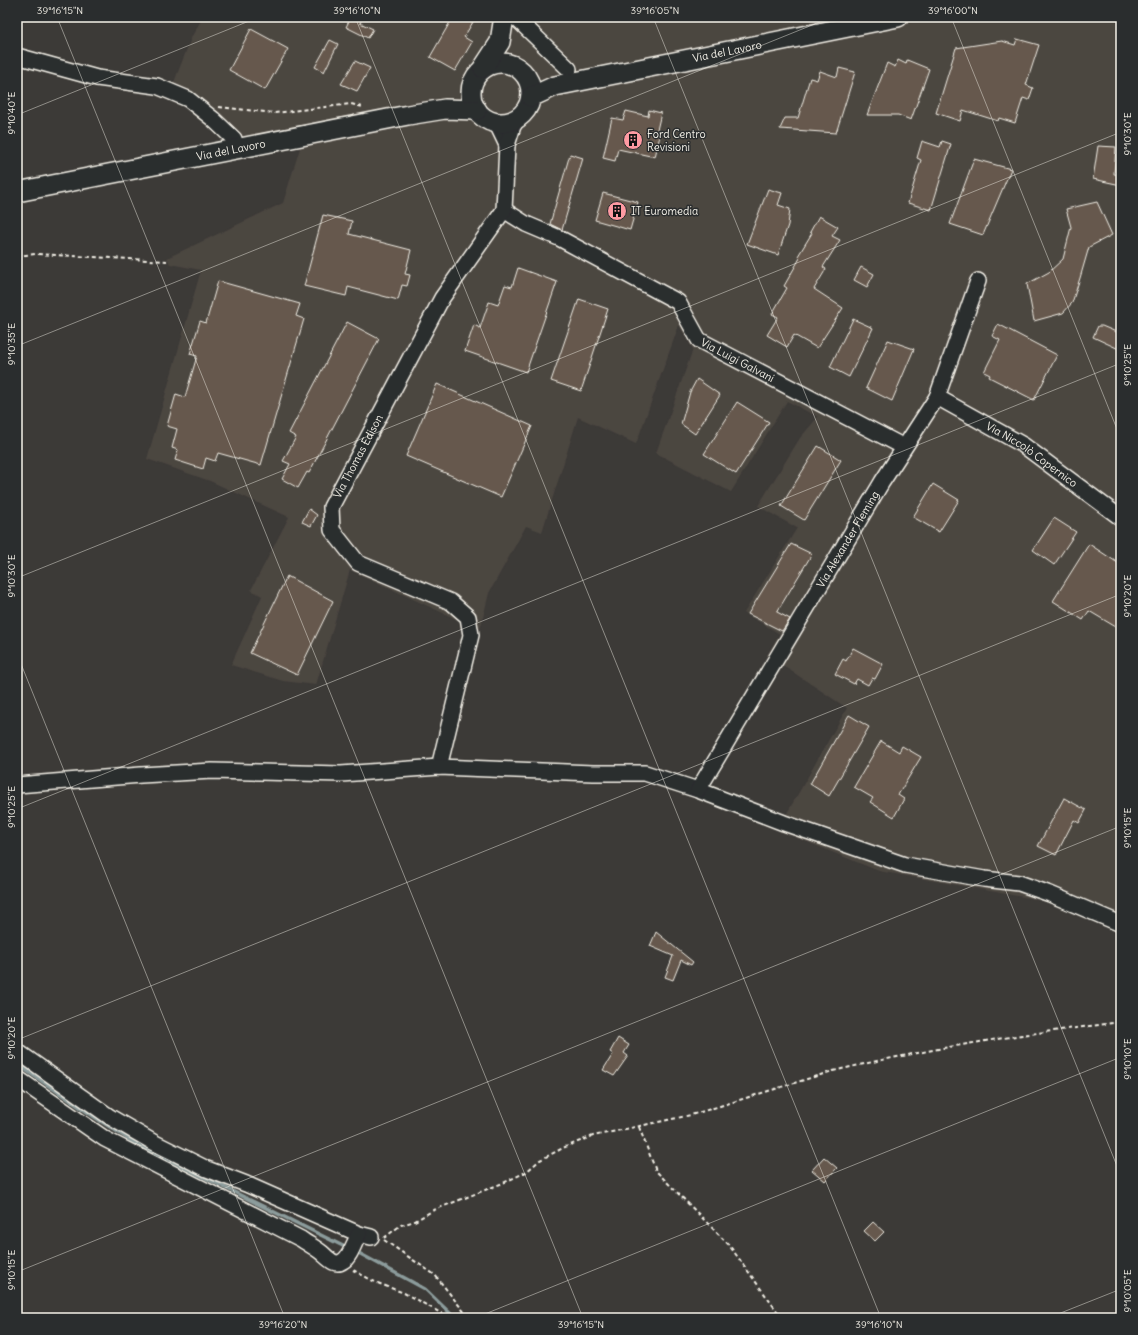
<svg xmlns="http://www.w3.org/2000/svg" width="1138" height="1335" font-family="Delius,sans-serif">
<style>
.built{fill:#4c4641}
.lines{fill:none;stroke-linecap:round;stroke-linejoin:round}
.stream{stroke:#8c9c9c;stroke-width:3.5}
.building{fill:#66594d;stroke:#f4f1e8}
.minor-casing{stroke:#f4f1e8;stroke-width:18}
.major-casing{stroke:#f4f1e8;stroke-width:22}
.path{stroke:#f4f1e8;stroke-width:2;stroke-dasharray:4 3;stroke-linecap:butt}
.minor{stroke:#2a2d2e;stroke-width:15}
.major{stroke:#2a2d2e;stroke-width:19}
.ticks{fill:none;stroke:#f4f1e8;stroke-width:1;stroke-opacity:0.45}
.labels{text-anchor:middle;stroke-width:3;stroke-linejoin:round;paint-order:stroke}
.street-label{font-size:11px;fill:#f4f1e8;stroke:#2a2d2e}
.poi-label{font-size:11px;fill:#f4f1e8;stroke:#2a2d2e;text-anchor:start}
.neatline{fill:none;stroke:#f4f1e8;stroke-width:1.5}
.ticks-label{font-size:10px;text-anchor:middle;fill:#f4f1e8}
</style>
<rect width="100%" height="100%" fill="#3c3a37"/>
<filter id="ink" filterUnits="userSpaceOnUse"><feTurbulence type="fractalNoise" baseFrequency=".025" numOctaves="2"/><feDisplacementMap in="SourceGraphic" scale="8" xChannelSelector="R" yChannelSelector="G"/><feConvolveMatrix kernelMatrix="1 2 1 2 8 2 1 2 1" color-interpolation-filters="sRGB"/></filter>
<g filter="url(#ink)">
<polygon class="built" points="203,17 1121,17 1121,931 1051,902 879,871 780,831 786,815 847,708 767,655 780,634 744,613 797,528 758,506 800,438 818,417 787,401 731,492 656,453 693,349 679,325 636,444 578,417 542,532 526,526 489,593 480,630 350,570 316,685 283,681 231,665 262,596 251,590 289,517 210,481 147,459 201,270 170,264 167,258 283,203 300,148 291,147 228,160 225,138 169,95 192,36"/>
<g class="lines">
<g class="stream">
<polyline points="17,1064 99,1120 135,1143 347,1248"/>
<polyline points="355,1251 425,1289 455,1318"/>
</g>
</g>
<g class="building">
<polygon points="351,17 363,17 360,23 373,29 368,38 346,27"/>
<polygon points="453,17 476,17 464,37 472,42 455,71 430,57"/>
<polygon points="251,29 288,49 265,90 229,70"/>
<polygon points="1017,39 1039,45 1026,85 1033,88 1029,100 1023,98 1015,123 999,118 998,121 963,110 960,121 936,113 956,48 1002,41 1015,45"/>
<polygon points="330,40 338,44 324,72 315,67"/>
<polygon points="898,60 906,64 907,60 929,69 911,120 898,115 867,115 887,63 895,67"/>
<polygon points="355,61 370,68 357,91 341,84"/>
<polygon points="839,68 855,72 836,133 780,129 785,118 798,118 810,78 817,80 820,71 837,77"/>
<polygon points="649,110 661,113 657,130 661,131 655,157 618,149 615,161 603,158 612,118 623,120 626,111 648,116"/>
<polygon points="922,141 940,147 942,141 951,144 931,210 908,203 921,160 917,158"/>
<polygon points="1098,146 1116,147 1114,174 1121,175 1121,185 1093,179"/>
<polygon points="570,154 583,158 562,230 550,224"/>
<polygon points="974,159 1011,169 983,235 950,224"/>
<polygon points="768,189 782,193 778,205 790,209 788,225 778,255 747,244"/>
<polygon points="603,193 638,202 630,230 595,220"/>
<polygon points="1097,202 1112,235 1089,247 1080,278 1072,303 1063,313 1034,321 1027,284 1049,272 1063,259 1071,227 1066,209"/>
<polygon points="323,215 352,221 349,234 411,250 405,274 410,275 407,286 402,285 398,300 348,287 346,296 304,286"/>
<polygon points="819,216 838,227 832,236 840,240 823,267 826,269 814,289 843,308 817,348 794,335 787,347 767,335 778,317 772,314 787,288 784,286 800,258 798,256 812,233 810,232"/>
<polygon points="861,267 874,274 867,287 854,280"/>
<polygon points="518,268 557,282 526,372 465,351 474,325 480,328 489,302 498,305 505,285 512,287"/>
<polygon points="218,281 300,304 296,316 304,319 261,465 218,453 215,461 206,458 203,469 175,460 178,450 172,448 177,429 167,426 176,394 185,397 197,356 190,354 200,321 206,323"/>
<polygon points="579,299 608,309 581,391 551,381"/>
<polygon points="853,319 873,328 849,377 830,367"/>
<polygon points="347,322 379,339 309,473 307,472 298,488 282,479 290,464 283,461 296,437 289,433"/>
<polygon points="998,324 1057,355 1034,400 989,377 990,375 984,372 1000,340 992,336"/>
<polygon points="1098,326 1102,326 1121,334 1121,350 1093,337"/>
<polygon points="888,340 914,349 892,401 866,388"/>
<polygon points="697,379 720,395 695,434 681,424 690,392"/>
<polygon points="437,384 532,426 501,497 406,456"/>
<polygon points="737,402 769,422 736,474 704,454"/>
<polygon points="818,446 841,460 804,520 781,506"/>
<polygon points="933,484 959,500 939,532 913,517"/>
<polygon points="309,509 317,515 311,526 302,522"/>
<polygon points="1054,518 1076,532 1054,565 1033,550"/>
<polygon points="791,544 812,554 777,612 790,619 782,631 748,614"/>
<polygon points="1089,544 1121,565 1121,630 1089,611 1083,620 1053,601"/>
<polygon points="287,576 333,601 297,675 250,653"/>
<polygon points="853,648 883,664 875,679 872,678 868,685 857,679 854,684 835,674 843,659 846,661"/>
<polygon points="849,715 869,727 829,796 810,784"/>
<polygon points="881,741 899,752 902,746 921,757 898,795 904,799 894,817 870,802 873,798 854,787"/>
<polygon points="1064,798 1086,810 1079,823 1074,820 1056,855 1038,846"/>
<polygon points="656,932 693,962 691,965 681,960 673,980 665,977 673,956 650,946"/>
<polygon points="618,1038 629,1045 624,1053 628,1056 614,1076 603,1070 613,1054 610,1052"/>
<polygon points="824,1157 837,1168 825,1181 812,1170"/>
<polygon points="873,1222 884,1232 875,1241 864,1231"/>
</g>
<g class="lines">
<g class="minor-casing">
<g id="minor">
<polyline points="515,17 569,69"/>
<polyline points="17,56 97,78 157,86 188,99 213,119 234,139 237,149"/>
<polyline points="496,122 507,145"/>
<path id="s1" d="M504,210L526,224L559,238L678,302L699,340L904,447"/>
<path id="s2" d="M937,397L1023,445L1121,518"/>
<path id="s3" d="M439,767L471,635L468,617L451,602L358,563L332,530L331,507L442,298L504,210L507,145L513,126L519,117"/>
<polyline points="17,785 141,775 212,771 341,774 439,767 593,773 645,773 698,790 784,823 905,865 984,879 1019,883 1050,894 1121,924"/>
<path id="s4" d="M698,790L882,482L937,397L978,281"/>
<polyline points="17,1051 110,1117 153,1142 207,1169 246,1184 359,1234 371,1237"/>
<path d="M17,1078L105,1139L301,1239C308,1244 316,1248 322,1253C328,1258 335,1267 343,1261C350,1257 355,1241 359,1234"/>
</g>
</g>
<g class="major-casing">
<g id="major">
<circle cx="501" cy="93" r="30"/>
<polyline points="483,68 500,42 503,23 506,17"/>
<path id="s5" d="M531,97L555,86L898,17"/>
<path id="s6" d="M17,192L408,115L445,109L477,110"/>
</g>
</g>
<g class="path">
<polyline points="219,107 275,113 351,104 363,107"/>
<polyline points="17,256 36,254 167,261"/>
<polyline points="639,1127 656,1171 729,1245 782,1318 783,1318"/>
<polyline points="384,1238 401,1225 415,1221 434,1210 503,1183 526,1172 540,1160 565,1147 593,1136 691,1115 833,1071 877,1061 943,1048 1022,1035 1121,1022"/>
<polyline points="384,1240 435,1275 469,1318"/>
<polyline points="353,1270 375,1282 404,1293 441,1313 443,1318"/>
</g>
<use href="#minor" class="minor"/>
<use href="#major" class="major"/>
</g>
</g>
<path class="ticks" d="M57,17L583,1318M355,17L881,1318M653,17L1121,1176M951,17L1121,439M17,115L259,17M17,346L832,17M17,578L1121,132M17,654L285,1318M17,809L1121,363M17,1040L1121,594M17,1272L1121,826M475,1318L1121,1057M1048,1318L1121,1289"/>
<defs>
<g id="building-disc" transform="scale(1)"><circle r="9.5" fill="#ff9aa2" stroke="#2a2d2e"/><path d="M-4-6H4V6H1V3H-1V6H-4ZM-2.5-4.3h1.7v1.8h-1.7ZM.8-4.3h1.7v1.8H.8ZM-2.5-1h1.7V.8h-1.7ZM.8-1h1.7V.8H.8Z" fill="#111"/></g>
</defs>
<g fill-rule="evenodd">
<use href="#building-disc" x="633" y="140"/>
<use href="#building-disc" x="617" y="211"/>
</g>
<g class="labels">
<g class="street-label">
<text dy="4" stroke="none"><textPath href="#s5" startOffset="202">Via del Lavoro</textPath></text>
<text dy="4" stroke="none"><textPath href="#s6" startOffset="218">Via del Lavoro</textPath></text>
<text dy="4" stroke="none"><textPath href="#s1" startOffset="284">Via Luigi Galvani</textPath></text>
<text dy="4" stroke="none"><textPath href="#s2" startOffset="111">Via Niccolò Copernico</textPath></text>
<text dy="4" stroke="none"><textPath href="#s3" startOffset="400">Via Thomas Edison</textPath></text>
<text dy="4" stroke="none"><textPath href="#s4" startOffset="292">Via Alexander Fleming</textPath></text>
</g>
<g class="poi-label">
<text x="647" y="138">Ford Centro<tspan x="647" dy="13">Revisioni</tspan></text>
<text x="631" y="215">IT Euromedia</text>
</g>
</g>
<rect width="1138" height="1335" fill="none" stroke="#2a2d2e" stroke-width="44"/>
<rect x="22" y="22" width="1094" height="1291" class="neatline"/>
<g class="ticks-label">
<text x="60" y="14">39°16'15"N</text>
<text x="357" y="14">39°16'10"N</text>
<text x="655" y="14">39°16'05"N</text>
<text x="953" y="14">39°16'00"N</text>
<text transform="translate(11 113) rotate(-90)" y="4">9°10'40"E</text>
<text transform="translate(1127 134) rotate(-90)" y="4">9°10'30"E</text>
<text transform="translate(11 344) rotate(-90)" y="4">9°10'35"E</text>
<text transform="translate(1127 365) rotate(-90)" y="4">9°10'25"E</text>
<text transform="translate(11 576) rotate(-90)" y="4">9°10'30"E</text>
<text transform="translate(1127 596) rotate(-90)" y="4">9°10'20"E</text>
<text transform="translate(11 807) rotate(-90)" y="4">9°10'25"E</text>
<text transform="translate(1127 828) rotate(-90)" y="4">9°10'15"E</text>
<text transform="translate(11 1038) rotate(-90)" y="4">9°10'20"E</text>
<text transform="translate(1127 1059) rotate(-90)" y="4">9°10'10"E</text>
<text transform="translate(11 1270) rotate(-90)" y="4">9°10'15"E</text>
<text transform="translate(1127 1291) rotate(-90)" y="4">9°10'05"E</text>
<text x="283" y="1328">39°16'20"N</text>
<text x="581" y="1328">39°16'15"N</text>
<text x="879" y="1328">39°16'10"N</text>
</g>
</svg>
